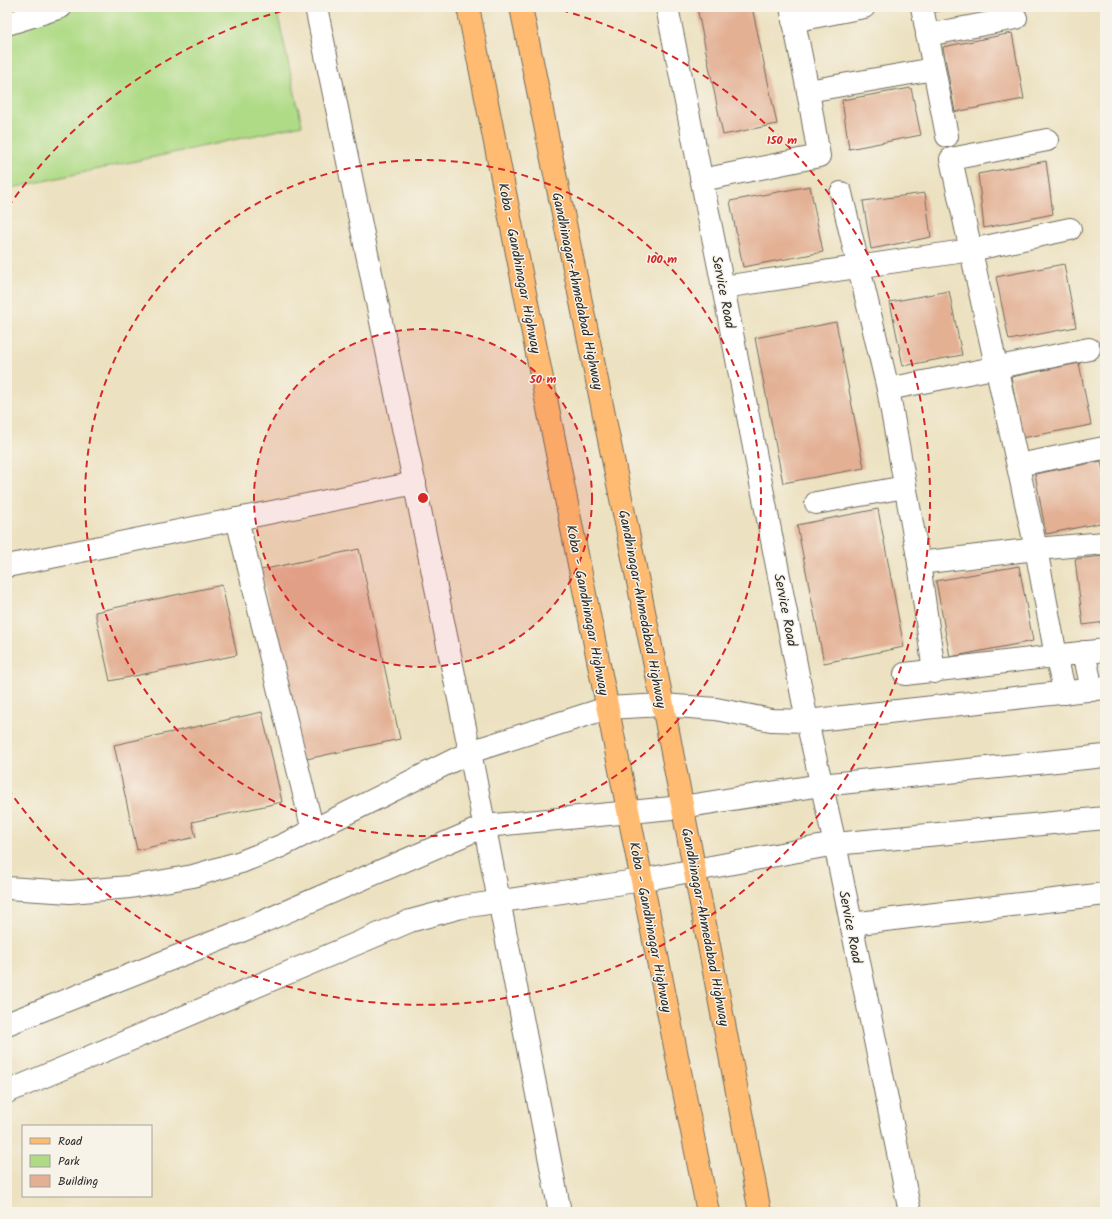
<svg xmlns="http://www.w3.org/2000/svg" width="1112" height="1219" font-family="Kalam,sans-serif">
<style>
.green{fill:#afdb86;stroke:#6d8358}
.building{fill:#e3b094}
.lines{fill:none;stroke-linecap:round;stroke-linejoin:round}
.minor-casing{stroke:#6f6b5f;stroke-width:24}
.major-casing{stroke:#6f6b5f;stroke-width:24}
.minor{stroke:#fff;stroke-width:22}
.major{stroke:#ffbb71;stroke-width:22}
.ring{fill:none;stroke:#d62828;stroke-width:2;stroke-dasharray:7 5}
.labels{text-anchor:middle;stroke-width:3;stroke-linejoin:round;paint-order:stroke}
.street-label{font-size:14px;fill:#2b2b2b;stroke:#f7f3e8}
.centre{fill:#d62828;stroke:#f7f3e8;stroke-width:2}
.ring-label{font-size:12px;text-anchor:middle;font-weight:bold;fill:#d62828;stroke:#f7f3e8;stroke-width:3;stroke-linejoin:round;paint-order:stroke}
</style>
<rect width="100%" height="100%" fill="#f7f3e8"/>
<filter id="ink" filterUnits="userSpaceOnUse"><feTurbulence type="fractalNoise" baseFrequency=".025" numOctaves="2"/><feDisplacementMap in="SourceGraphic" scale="8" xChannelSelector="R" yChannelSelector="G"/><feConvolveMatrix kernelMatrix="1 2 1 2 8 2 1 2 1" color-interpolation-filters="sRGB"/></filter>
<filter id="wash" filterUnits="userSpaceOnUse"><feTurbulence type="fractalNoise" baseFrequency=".012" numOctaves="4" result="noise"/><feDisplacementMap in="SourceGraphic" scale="16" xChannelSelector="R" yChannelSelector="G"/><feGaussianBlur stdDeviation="0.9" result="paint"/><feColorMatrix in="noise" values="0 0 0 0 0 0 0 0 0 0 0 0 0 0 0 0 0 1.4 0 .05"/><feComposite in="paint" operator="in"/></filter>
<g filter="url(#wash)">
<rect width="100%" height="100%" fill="#ece1c0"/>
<polygon class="green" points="7,7 276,7 302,125 7,189"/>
<g id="blocks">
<g class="building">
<polygon points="697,7 752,7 777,124 723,135"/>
<polygon points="933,7 956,7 957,8 934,12"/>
<polygon points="1012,33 1024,99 955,112 943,47"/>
<polygon points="911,88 921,135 849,149 842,100"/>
<polygon points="1046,161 1053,214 984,228 978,174"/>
<polygon points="810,186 823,252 743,267 730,201"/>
<polygon points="925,193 931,237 871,249 863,201"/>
<polygon points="1064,264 1076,327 1009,340 996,277"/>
<polygon points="949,291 962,355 903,366 890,302"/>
<polygon points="836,322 864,468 783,483 755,338"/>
<polygon points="1079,363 1091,425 1022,438 1011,377"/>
<polygon points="1101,461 1105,481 1105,522 1046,534 1035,474"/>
<polygon points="878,509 904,647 824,663 797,525"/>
<polygon points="359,549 400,739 302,760 261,570"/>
<polygon points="1105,556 1105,622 1083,625 1075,559"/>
<polygon points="1019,566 1033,641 950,657 936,581"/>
<polygon points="222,585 237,655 110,681 95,612"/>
<polygon points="262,712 282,802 192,822 196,837 137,850 114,745"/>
</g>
</g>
</g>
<g filter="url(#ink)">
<use href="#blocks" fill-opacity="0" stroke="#6f6b5f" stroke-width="1"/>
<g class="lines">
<g class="minor-casing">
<g id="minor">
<polyline points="316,7 470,752 560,1212"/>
<polyline points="667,7 723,287 807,721 835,844 910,1212"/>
<polyline points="922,7 947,136"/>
<polyline points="793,21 864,7"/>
<polyline points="7,24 61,7"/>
<polyline points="927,35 1016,18"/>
<polyline points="808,91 934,69"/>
<polyline points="1047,140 951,159 1036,549 1056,656 1065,693"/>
<polyline points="702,180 819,156 808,91 791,7"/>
<polyline points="841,193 888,389 919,563 934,672"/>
<polyline points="723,287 971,250 1070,229"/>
<polyline points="888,389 1089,349"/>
<polyline points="1018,465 1104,448"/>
<polyline points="816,503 905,487"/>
<polyline points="237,519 313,831"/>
<polyline points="919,563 1036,549 1105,543"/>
<polyline points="7,566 415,483"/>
<polyline points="1084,652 1092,690"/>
<polyline points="905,674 1105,650"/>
<polyline points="7,888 70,892 130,887 193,876 241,862 281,846 470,752 607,708 663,705 716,709 771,720 807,721 1105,688"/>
<polyline points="851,924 1105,894"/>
<polyline points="7,1024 239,932 485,826 682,807 821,785 1105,756"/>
<polyline points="7,1092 410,921 462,907 642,880 835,844 1105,818"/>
</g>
</g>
<g class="major-casing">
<g id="major">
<polyline points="468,7 708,1212"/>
<polyline points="521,7 663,705 760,1212"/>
</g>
</g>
<use href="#minor" class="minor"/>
<use href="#major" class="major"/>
</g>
</g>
<circle cx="423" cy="498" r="169" fill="#d62828" fill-opacity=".12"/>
<g class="ring">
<circle cx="423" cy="498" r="169"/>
<circle cx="423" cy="498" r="338"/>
<path d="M8 207A507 507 0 0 1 296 7M550 7A507 507 0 1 1 8 789"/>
</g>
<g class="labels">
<g class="street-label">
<text transform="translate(520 268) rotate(79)" y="5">Koba - Gandhinagar Highway</text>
<text transform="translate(578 291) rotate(78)" y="5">Gandhinagar-Ahmedabad Highway</text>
<text transform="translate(724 292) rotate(79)" y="5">Service Road</text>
<text transform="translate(643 609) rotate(79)" y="5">Gandhinagar-Ahmedabad Highway</text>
<text transform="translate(588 610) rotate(79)" y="5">Koba - Gandhinagar Highway</text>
<text transform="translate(786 610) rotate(79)" y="5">Service Road</text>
<text transform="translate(651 927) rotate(79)" y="5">Koba - Gandhinagar Highway</text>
<text transform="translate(706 927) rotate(79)" y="5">Gandhinagar-Ahmedabad Highway</text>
<text transform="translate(851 927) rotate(79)" y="5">Service Road</text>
</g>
</g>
<circle cx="423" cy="498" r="6" class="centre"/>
<g class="ring-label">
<text x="782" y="144">150 m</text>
<text x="662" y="263">100 m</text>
<text x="543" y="383">50 m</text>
</g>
<rect width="1112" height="1219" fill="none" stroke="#f7f3e8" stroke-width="24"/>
<rect x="22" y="1125" width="130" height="72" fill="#f7f3e8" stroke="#a5a39c"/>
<rect x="30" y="1138" width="20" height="6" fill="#ffbb71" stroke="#a5a39c"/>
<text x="58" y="1145" font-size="12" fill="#2b2b2b">Road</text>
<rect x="30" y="1155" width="20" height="12" fill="#afdb86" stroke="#a5a39c"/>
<text x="58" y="1165" font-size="12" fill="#2b2b2b">Park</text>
<rect x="30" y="1175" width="20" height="12" fill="#e3b094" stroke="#a5a39c"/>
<text x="58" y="1185" font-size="12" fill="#2b2b2b">Building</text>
</svg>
